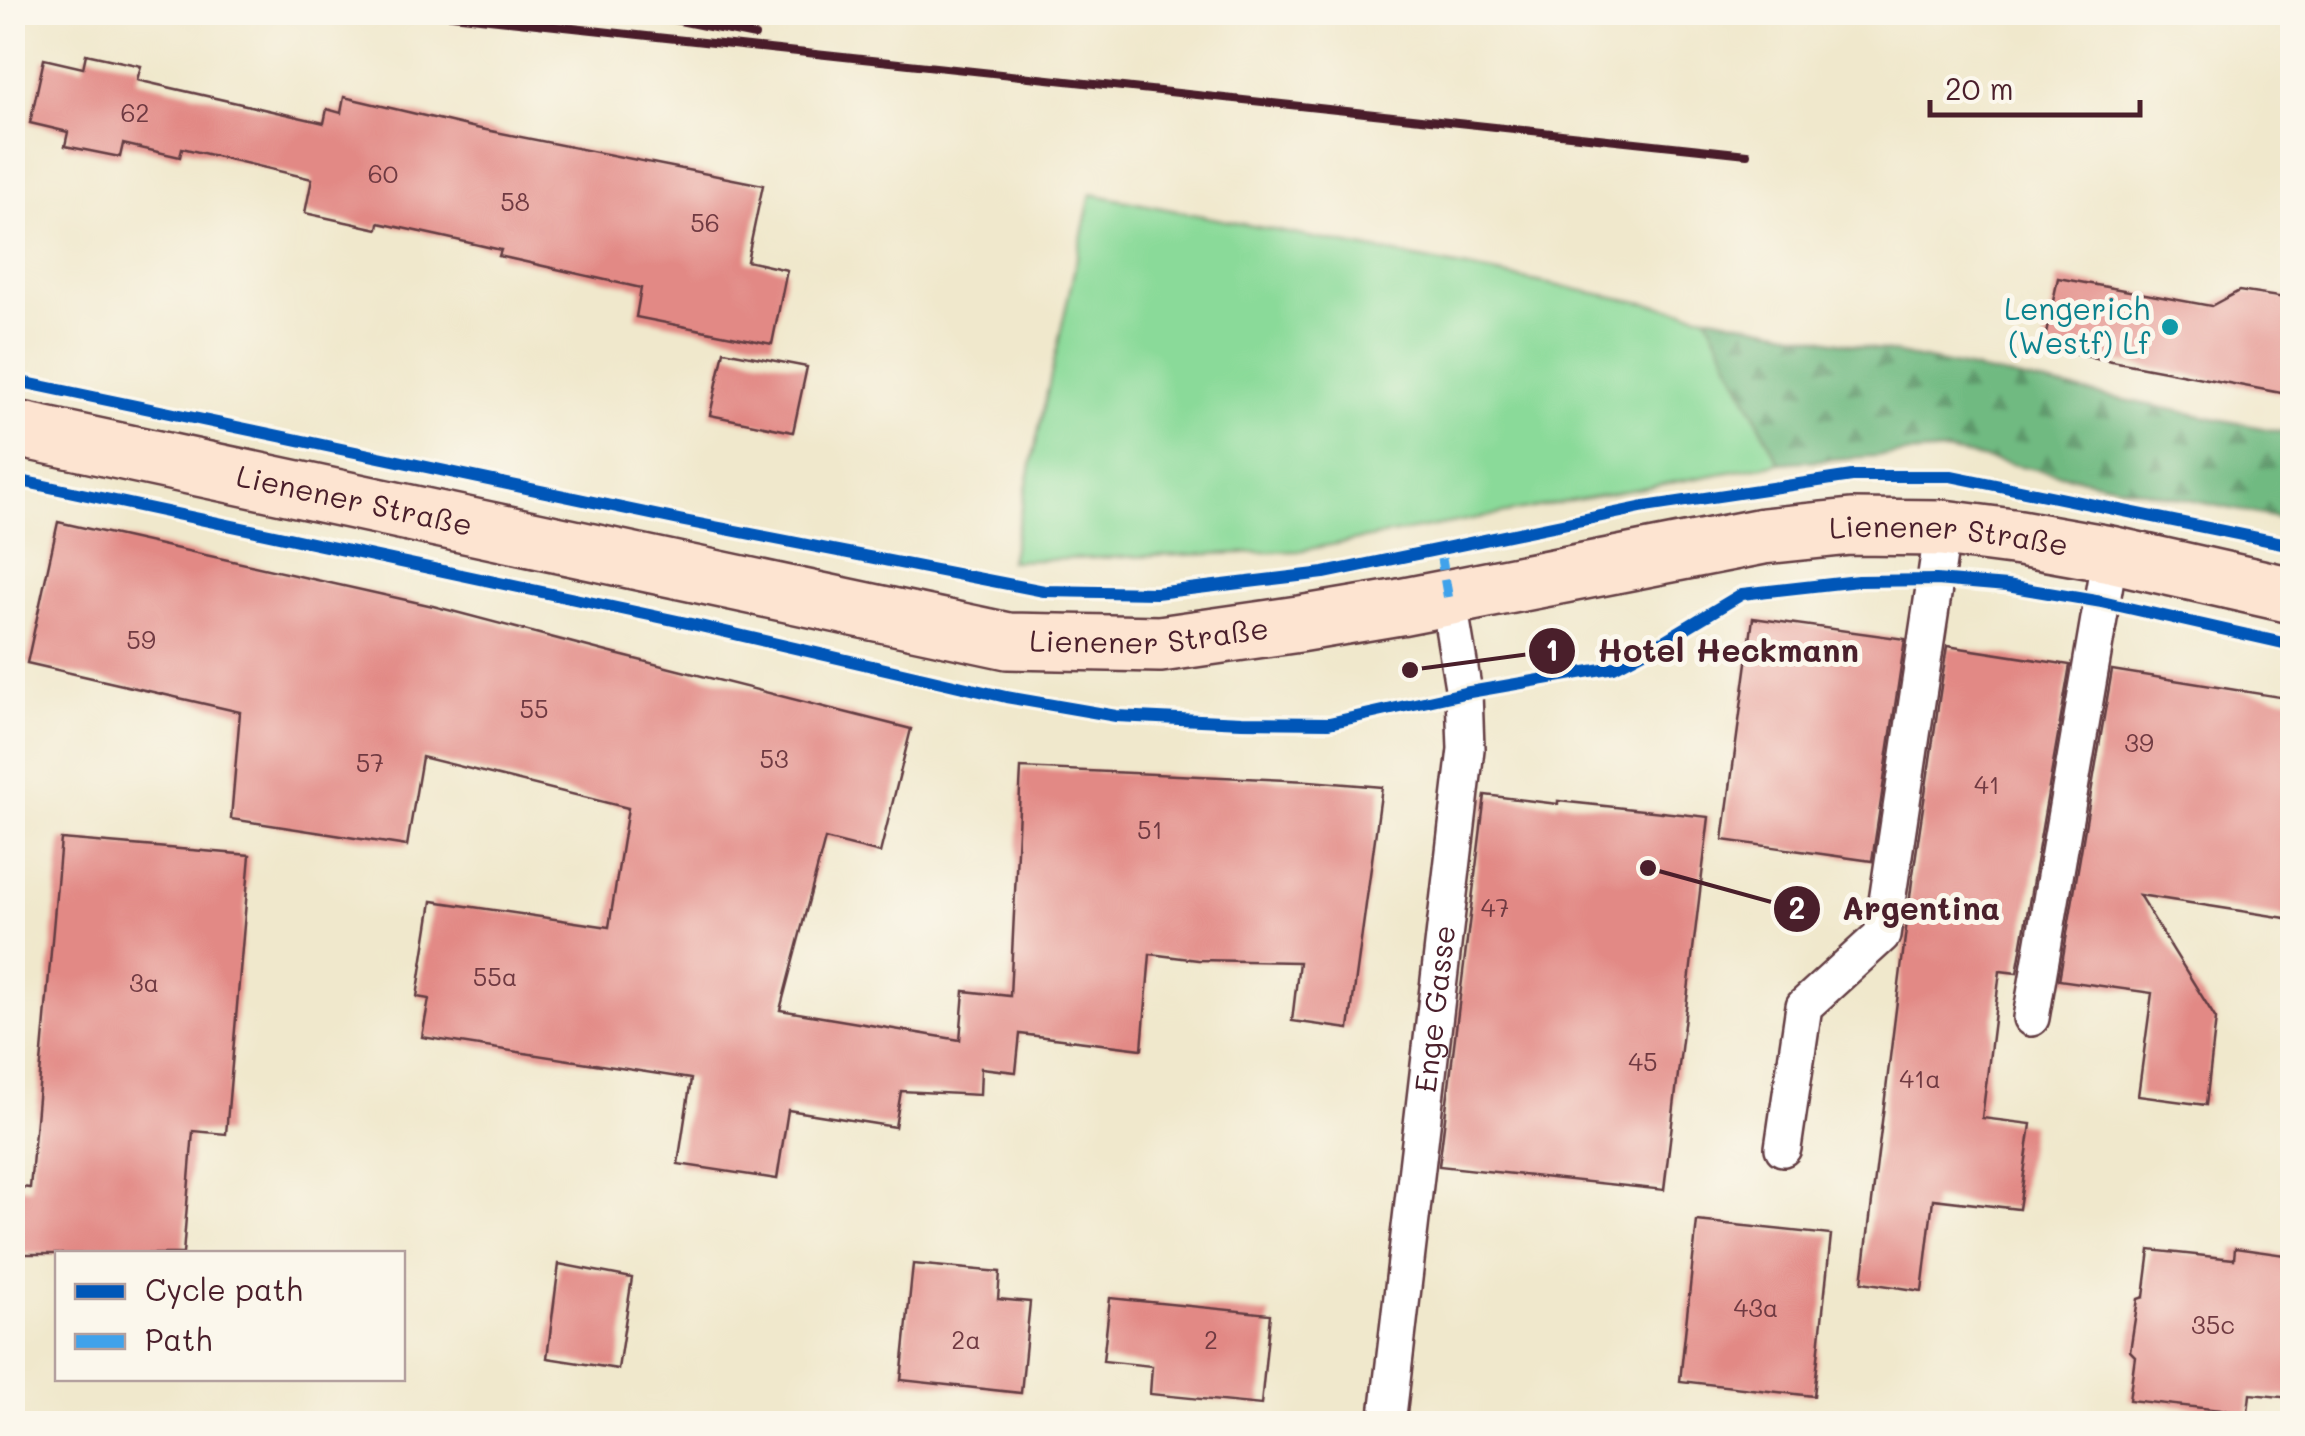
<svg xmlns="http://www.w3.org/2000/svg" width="2305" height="1436" font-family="Mali,sans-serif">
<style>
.forest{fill:url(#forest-firs);stroke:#5c6c56;stroke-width:2.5}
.green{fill:#8ada99;stroke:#6a7c62;stroke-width:2.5}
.building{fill:#e28985}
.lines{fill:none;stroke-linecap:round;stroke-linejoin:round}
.lane-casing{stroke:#633d43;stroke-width:40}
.secondary-casing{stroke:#633d43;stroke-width:60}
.lane{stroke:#fff;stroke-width:35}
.secondary{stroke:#fde4d1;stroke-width:55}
.rail{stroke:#4a1f2b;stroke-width:8}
.quiet{stroke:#40a2eb;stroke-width:10;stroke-dasharray:20 10;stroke-linecap:butt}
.cycleway-casing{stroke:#fbf7ec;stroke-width:19}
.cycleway{stroke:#0057b8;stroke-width:12}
.culture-dot{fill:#0f9aa8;stroke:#fbf7ec;stroke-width:4}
.labels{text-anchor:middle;stroke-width:10;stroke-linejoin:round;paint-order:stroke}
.number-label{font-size:25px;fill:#703a42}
.culture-label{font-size:30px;fill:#0d838f;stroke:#fbf7ec;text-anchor:end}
.street-label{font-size:30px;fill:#4a1f2b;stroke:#fbf7ec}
.leader{fill:none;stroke:#4a1f2b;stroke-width:4}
.callout-dot{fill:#4a1f2b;stroke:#fbf7ec;stroke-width:4}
.mark-label{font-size:30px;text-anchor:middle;font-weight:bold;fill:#fff}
.callout-label{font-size:32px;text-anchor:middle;font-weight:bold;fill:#4a1f2b;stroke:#fbf7ec;stroke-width:10;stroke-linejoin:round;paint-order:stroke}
</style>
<defs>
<pattern id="forest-firs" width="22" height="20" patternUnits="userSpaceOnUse" patternTransform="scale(2.5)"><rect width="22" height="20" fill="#6fba81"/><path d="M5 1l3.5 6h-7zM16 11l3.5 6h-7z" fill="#5d976a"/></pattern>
</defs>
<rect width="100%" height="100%" fill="#fbf7ec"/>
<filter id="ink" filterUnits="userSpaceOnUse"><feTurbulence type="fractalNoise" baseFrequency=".01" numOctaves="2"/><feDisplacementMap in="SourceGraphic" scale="20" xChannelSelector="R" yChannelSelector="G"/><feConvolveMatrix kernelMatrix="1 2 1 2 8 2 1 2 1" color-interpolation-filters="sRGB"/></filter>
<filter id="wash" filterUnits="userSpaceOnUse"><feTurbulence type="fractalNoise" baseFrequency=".0048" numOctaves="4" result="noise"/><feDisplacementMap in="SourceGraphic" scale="40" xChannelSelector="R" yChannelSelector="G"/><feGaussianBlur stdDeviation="2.25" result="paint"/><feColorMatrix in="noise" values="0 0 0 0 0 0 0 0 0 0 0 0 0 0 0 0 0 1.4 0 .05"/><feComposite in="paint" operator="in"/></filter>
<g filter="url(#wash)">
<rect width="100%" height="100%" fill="#f0e8cc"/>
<polygon class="forest" points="1706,315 2292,434 2292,521 1946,451 1779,463"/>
<polygon class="green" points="1091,194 1706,315 1779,463 1298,551 1010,561"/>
<g id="blocks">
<g class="building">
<polygon points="86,54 141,66 137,80 324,123 327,109 341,113 344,97 476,128 763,185 747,261 787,270 772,344 636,317 641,288 499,256 501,250 439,236 379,223 378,229 305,213 312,179 182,148 180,157 123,144 120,157 65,146 68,132 30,123 44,59 83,68"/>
<polygon points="2058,278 2211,306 2239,291 2292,299 2292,395 2043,348"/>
<polygon points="724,351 807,367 793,432 710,415"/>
<polygon points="58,522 433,606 615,654 911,729 880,853 825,839 780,1010 960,1040 964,991 1010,996 1021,768 1309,781 1382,787 1349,1029 1292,1021 1299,962 1198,960 1150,954 1142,1049 1020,1034 1016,1072 981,1068 980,1095 901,1091 895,1127 788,1110 777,1179 678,1164 691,1079 422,1037 429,999 417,997 432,901 609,927 628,808 422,757 407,846 231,819 240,712 27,663"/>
<polygon points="1753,618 1905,639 1872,861 1723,840"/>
<polygon points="1947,646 2070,665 2017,973 2000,971 1982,1118 2031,1124 2019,1209 1933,1199 1922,1291 1862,1282 1912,881"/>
<polygon points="2112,670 2292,699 2292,919 2139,895 2216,1019 2206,1105 2138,1096 2152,993 2059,980"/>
<polygon points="1485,795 1558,804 1558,801 1709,817 1664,1190 1439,1166"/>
<polygon points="61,839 250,855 226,1134 193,1131 183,1254 12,1254 12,1186 30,1188"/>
<polygon points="1697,1221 1831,1235 1814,1396 1680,1381"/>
<polygon points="2235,1248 2292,1256 2292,1398 2250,1394 2248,1413 2129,1400 2135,1356 2130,1351 2138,1299 2144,1297 2150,1250 2234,1259"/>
<polygon points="559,1264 632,1278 618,1369 547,1358"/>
<polygon points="913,1264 1000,1272 998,1299 1030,1302 1021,1393 901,1380"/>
<polygon points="1110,1298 1270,1314 1261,1405 1150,1394 1152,1366 1103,1361"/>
</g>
</g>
</g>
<g filter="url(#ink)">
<use href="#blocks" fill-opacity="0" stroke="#633d43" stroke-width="2.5"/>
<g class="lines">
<g class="lane-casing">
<g id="lane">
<polyline points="2031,1018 2110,554"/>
<polyline points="1783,1148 1804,1006 1882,935 1943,528"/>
<path id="s1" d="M1387,1424L1466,749L1464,693L1448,597"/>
</g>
</g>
<g class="secondary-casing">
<g id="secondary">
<path id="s2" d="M12,428L1008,641L1160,644L1299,624L1400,607L1763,536L1851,527L1943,528L2020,538L2110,554L2292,595"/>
</g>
</g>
<use href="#lane" class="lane"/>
<use href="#secondary" class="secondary"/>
<g class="rail">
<polyline points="424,12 1747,154"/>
<polyline points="634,12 755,36"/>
</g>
<polyline class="quiet" points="1440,550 1448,597"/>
<g class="cycleway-casing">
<g id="cycleway">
<polyline points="12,380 684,521 1044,591 1156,593 1324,573 1645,507 1852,476 1951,476 2292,545"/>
<polyline points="12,479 687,623 1006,697 1116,716 1242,722 1329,723 1464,693 1614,667 1667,639 1742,594 1858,581 1936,580 2007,586 2102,602 2292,645"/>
</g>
</g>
<use href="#cycleway" class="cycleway"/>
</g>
</g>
<circle class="culture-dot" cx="2170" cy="327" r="10"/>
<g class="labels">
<g class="number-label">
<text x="135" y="122">62</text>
<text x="383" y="183">60</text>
<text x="515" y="211">58</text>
<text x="705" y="232">56</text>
<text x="141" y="649">59</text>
<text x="534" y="718">55</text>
<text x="2139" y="752">39</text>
<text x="774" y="768">53</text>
<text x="370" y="772">57</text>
<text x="1987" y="794">41</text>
<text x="1150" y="839">51</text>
<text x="1495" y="917">47</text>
<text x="495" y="986">55a</text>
<text x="144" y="992">3a</text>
<text x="1643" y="1071">45</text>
<text x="1920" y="1088">41a</text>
<text x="1756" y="1317">43a</text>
<text x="2213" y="1334">35c</text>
<text x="966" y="1349">2a</text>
<text x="1211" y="1349">2</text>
</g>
<g class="culture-label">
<text x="2150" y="320">Lengerich<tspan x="2150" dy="34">(Westf) Lf</tspan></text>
</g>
<g class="street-label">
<text dy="10" stroke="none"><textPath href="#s2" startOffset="350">Lienener Straße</textPath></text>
<text dy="10" stroke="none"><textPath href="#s2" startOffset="1970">Lienener Straße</textPath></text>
<text dy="10" stroke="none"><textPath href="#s2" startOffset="1160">Lienener Straße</textPath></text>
<text dy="10" stroke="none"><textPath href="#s1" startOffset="418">Enge Gasse</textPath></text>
</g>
</g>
<path class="leader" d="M1410 670L1552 651M1648 868L1797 909"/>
<g class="callout-dot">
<circle cx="1410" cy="670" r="10"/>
<circle cx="1648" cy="868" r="10"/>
<circle cx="1552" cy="651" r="25"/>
<circle cx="1797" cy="909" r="25"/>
</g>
<g class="mark-label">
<text x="1552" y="661">1</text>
<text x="1797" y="919">2</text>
</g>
<g class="callout-label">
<text x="1728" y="662">Hotel Heckmann</text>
<text x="1921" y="920">Argentina</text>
</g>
<rect width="2305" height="1436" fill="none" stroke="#fbf7ec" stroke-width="50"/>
<rect x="55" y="1251" width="350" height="130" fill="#fbf7ec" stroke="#b4a19f" stroke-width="2.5"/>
<rect x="75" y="1284" width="50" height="15" fill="#0057b8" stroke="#b4a19f" stroke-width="2.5"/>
<text x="145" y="1301" font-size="30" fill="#4a1f2b">Cycle path</text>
<rect x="75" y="1334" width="50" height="15" fill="#40a2eb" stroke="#b4a19f" stroke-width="2.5"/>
<text x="145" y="1351" font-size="30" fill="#4a1f2b">Path</text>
<path d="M1930 100v15h210v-15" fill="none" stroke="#4a1f2b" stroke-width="5"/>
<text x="1945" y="100" font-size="30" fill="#4a1f2b" stroke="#fbf7ec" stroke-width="8" paint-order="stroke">20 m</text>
</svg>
